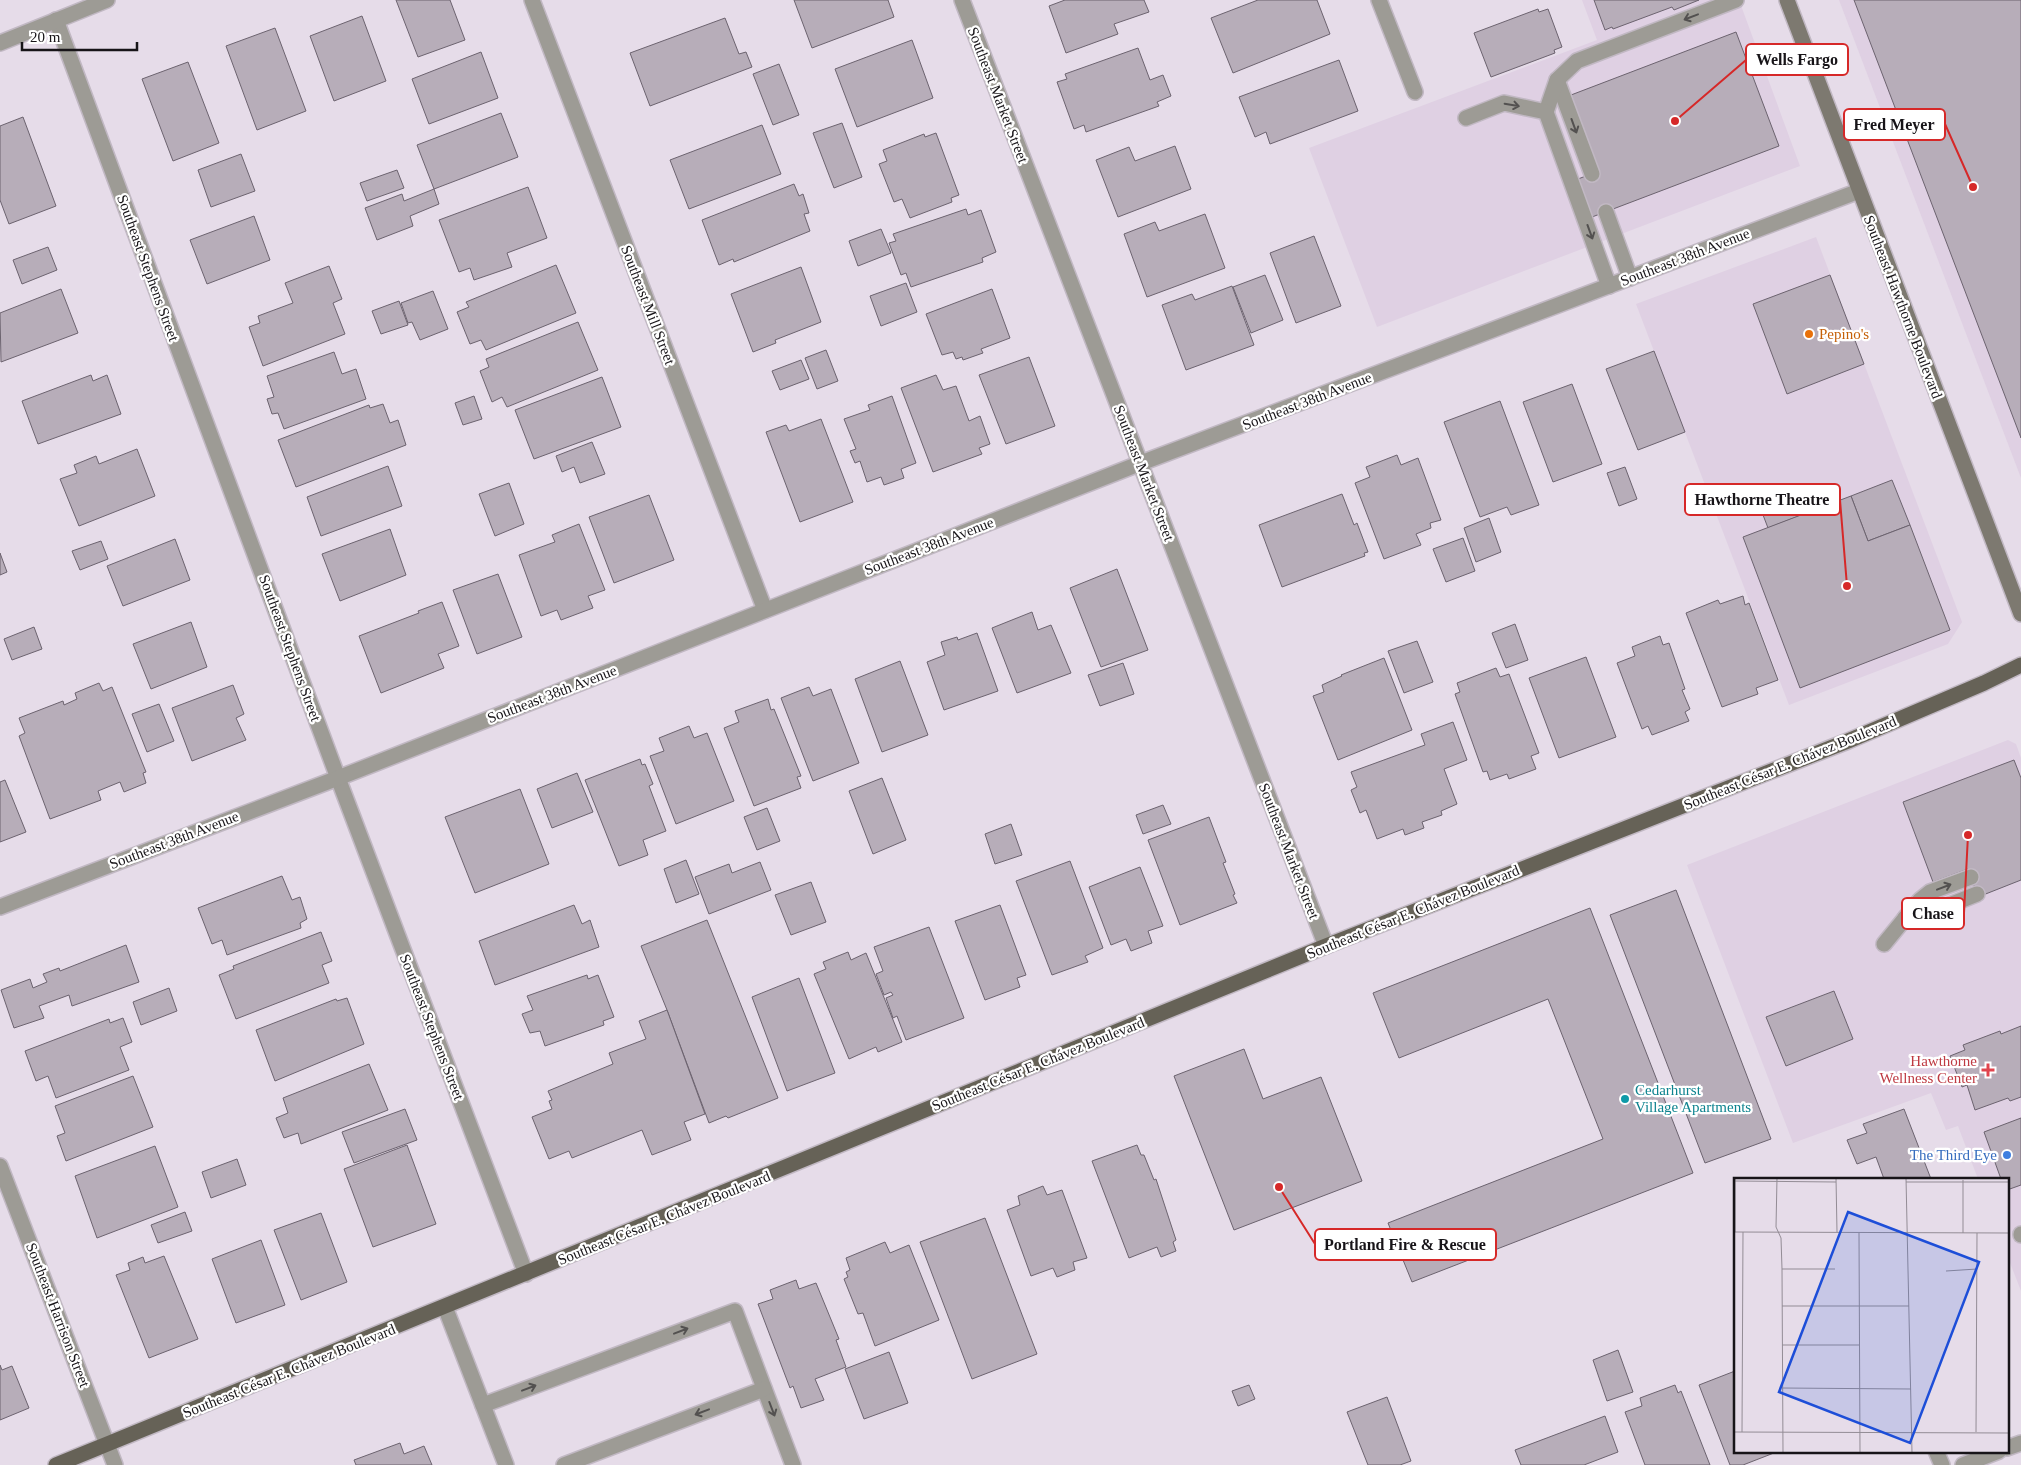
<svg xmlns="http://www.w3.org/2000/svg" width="2021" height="1465" font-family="Georgia,serif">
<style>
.commercial{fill:#dfd0e3}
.building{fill:#b7adb9;stroke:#6c636f}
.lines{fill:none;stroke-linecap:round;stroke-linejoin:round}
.service-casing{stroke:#c1b8c3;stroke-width:18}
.minor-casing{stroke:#c1b8c3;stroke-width:18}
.secondary-casing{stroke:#c1b8c3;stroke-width:18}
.primary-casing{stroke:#c1b8c3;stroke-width:18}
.service{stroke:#9d9b95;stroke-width:15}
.minor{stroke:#9d9b95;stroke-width:15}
.secondary{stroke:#7d7970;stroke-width:15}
.primary{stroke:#666257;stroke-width:15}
.oneway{stroke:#535150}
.food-dot{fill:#e8710a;stroke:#fff;stroke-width:2}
.health-dot{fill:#e0444e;stroke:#fff;stroke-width:2}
.culture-dot{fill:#0f9aa8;stroke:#fff;stroke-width:2}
.shop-dot{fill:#3f7fe0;stroke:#fff;stroke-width:2}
.labels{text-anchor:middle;stroke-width:4.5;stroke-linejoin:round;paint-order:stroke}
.street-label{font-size:15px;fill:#171418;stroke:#fff}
.food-label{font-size:15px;fill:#c56008;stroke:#fff;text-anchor:start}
.health-label{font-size:15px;fill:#be3a42;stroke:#fff;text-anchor:end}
.culture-label{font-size:15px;fill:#0d838f;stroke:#fff;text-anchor:start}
.shop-label{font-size:15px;fill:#366cbe;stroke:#fff;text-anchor:end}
.inset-road{fill:none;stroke:#938c95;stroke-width:1}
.view{fill:#1d4ed8;fill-opacity:0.15;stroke:#1d4ed8;stroke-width:2.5}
.inset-edge{fill:none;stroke:#171418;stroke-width:2.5}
.leader{fill:none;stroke:#d62828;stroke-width:2}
.callout-dot{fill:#d62828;stroke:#fff;stroke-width:2}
.callout{fill:#fff;stroke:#d62828;stroke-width:2}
.callout-label{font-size:16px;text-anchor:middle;font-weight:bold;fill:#171418}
</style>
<rect width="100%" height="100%" fill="#e6dce9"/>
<g class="commercial">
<polygon points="1582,0 1739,0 1800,166 1377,327 1309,148 1597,40"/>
<polygon points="1839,0 2021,0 2021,478"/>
<polygon points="1816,237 1962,622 1948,644 1789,705 1636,304"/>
<polygon points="2008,740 2016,744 2021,758 2021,1291 2007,1255 2007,1179 1978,1179 1958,1126 1946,1130 1931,1093 1793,1143 1687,865"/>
</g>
<g class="building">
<polygon points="396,0 450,0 465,40 418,57"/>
<polygon points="794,0 888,0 894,17 812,48"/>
<polygon points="1065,0 1144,0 1149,12 1114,24 1118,34 1066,53 1049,6"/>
<polygon points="1258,0 1317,0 1330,34 1233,73 1211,18"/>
<polygon points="1594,0 1699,0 1674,10 1672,7 1613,29 1612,27 1605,30"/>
<polygon points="1854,0 2021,0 2021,438 1997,375"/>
<polygon points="1538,9 1539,12 1548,9 1562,47 1554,50 1555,53 1491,77 1474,33"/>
<polygon points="362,16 386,81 334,101 310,36"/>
<polygon points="725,18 739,54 746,52 752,67 650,106 630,53"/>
<polygon points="275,28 306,111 257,130 226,46"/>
<polygon points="1736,32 1779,146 1592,217 1578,179 1599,171 1571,95"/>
<polygon points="912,40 933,98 857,127 835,69"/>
<polygon points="1138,48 1150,80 1163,75 1171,96 1157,102 1159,106 1086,132 1084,125 1074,129 1057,82 1067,79 1065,74"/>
<polygon points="481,52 498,98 429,124 412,79"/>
<polygon points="1339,60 1358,111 1270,144 1266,132 1255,137 1239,97"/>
<polygon points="188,62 219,143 173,161 142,79"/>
<polygon points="779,64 799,115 773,125 753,74"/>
<polygon points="501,113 518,157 434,189 417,145"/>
<polygon points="23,117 56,206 9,224 0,200 0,126"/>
<polygon points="842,123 862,177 834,188 813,133"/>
<polygon points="762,125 781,174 689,209 670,160"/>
<polygon points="936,133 959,195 951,198 952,202 910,218 902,199 894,202 879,164 887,161 883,150 924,134 925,137"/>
<polygon points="1175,146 1191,189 1118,217 1096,160 1129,147 1135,161"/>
<polygon points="241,154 255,191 211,207 198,170"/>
<polygon points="397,170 404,188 367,201 360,183"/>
<polygon points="794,184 799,196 803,194 809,213 804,214 810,231 734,262 733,259 719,265 702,220"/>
<polygon points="528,187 547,238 507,253 512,267 474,280 470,268 459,272 439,220"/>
<polygon points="434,189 439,204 410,216 413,226 377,240 365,208 402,194 404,201"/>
<polygon points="966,209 968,215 981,210 996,252 982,258 983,262 911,287 906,273 901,275 889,243 896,241 893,234"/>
<polygon points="1205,214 1225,268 1147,297 1124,234 1155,222 1159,231"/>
<polygon points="254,216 270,260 207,284 190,240"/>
<polygon points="881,229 891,253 858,266 849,241"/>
<polygon points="1314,236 1341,306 1296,323 1270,253"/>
<polygon points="48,247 57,270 22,284 13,260"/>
<polygon points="556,265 576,313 486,350 481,340 470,344 457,312 469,307 466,302"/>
<polygon points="329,266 342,299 333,303 345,334 263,366 249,327 260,323 258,316 293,303 285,283"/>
<polygon points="801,267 821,322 775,340 776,343 753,352 731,294"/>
<polygon points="1265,275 1283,320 1251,333 1233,287"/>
<polygon points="1830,275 1864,364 1787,394 1753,304"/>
<polygon points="906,283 917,312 881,326 870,296"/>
<polygon points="1232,286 1254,345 1186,370 1162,305 1192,294 1195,300"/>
<polygon points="61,289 78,333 1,362 0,313"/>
<polygon points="992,289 1010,338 981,349 983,353 963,360 962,357 956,359 953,352 942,355 926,314"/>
<polygon points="433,291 448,329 420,340 412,322 408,323 401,303"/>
<polygon points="399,301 408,325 381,334 372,311"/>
<polygon points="578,322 598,370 507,407 502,397 492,402 480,371 489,367 486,359"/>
<polygon points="826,350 838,381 817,389 805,358"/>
<polygon points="1654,351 1685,432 1638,450 1606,369"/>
<polygon points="334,352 342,374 356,369 366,399 284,429 278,413 272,414 267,399 274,397 267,376"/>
<polygon points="1029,357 1055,426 1006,444 979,375"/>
<polygon points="801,360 809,379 780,390 772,371"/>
<polygon points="91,375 93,381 107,375 121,414 38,444 22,401"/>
<polygon points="936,375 943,390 956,386 969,421 980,416 990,444 979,448 982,454 933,472 901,388"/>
<polygon points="602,377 621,427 534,459 515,410"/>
<polygon points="1572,384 1602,464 1553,482 1523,402"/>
<polygon points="474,396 482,419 463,425 455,403"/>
<polygon points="892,396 916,463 901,469 904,478 884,485 881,477 867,482 860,461 855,463 850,451 856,449 844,419 870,410 868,405"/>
<polygon points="1500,401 1539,505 1511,515 1507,507 1480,517 1444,422"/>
<polygon points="383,404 390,423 398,420 406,445 296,487 278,440 369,405 370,408"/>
<polygon points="821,419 853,502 800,522 766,432 786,425 789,431"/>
<polygon points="592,442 605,474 580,483 574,467 562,472 556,456"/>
<polygon points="137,449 155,496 79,526 60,479 77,473 74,465 96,456 99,464"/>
<polygon points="1397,455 1401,465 1418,458 1441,520 1430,523 1431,528 1416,534 1421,545 1384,559 1355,483 1370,477 1366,467"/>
<polygon points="388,466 402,506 321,536 307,497"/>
<polygon points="1625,467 1637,499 1619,506 1607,473"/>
<polygon points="1892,480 1910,525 1868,541 1851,496"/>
<polygon points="509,483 524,524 495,536 479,494"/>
<polygon points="1809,488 1817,509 1768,528 1760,507"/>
<polygon points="1342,494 1354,525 1357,523 1368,552 1364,553 1365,556 1282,587 1259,525"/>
<polygon points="649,495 674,560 614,583 589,517"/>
<polygon points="1851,496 1868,541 1910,525 1950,630 1800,688 1743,537"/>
<polygon points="1489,518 1501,552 1476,562 1464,528"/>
<polygon points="579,524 605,590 588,596 593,608 561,620 557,610 541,616 519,555 555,542 552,535"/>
<polygon points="390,529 406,575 340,601 322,554"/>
<polygon points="1463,538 1475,571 1446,582 1433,549"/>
<polygon points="175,539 190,580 123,606 107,566"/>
<polygon points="101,541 108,559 80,570 72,551"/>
<polygon points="0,553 7,572 0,575"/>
<polygon points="1117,569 1148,650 1101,667 1070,588"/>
<polygon points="498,574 522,637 477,654 453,590"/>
<polygon points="1743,596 1745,605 1749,603 1778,680 1756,688 1758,694 1722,707 1686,613 1718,600 1720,604"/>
<polygon points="442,602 459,646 438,654 444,668 381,693 359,636 419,613 418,611"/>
<polygon points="1032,612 1038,630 1051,625 1071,673 1017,693 992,628"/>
<polygon points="191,622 207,667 151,689 133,644"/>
<polygon points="1515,624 1528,660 1506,668 1492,633"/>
<polygon points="34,627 42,649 12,660 4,639"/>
<polygon points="977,633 998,691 944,710 927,662 945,655 941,642 957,637 958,640"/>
<polygon points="1660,636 1663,645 1669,643 1685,689 1682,690 1690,709 1685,712 1689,721 1652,735 1648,726 1642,729 1617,663 1635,656 1632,647"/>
<polygon points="1417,641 1433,682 1404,693 1388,651"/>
<polygon points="1586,657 1616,737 1559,758 1529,678"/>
<polygon points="1384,658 1412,730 1338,760 1313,696 1324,692 1322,685 1342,676 1341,675"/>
<polygon points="900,661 928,735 882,752 855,679"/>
<polygon points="1123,663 1134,694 1100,706 1088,675"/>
<polygon points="1496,668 1500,677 1509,674 1539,753 1531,756 1536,769 1509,779 1507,774 1490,780 1487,771 1483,772 1455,694 1460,692 1457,683"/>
<polygon points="99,683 103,691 112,687 146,772 143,773 146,783 124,792 120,782 98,791 101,800 50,819 19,736 25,733 19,718 63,701 64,705 77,699 75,693"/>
<polygon points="233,685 244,714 236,718 246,740 192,761 172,708"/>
<polygon points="809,687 813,696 831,689 859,763 813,781 781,698"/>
<polygon points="768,699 771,710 774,709 801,776 797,777 801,788 754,806 724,728 739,722 735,711"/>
<polygon points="159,704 174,741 147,752 132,714"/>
<polygon points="1453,722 1467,760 1444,769 1457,804 1441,811 1442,815 1422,822 1424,828 1405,835 1403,829 1377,839 1366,810 1360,813 1351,790 1357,787 1351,772 1425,745 1421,734"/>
<polygon points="689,726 694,738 707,733 734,801 676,824 650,756 664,751 659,738"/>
<polygon points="640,759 642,765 645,764 653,784 649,786 666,831 643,840 648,855 619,866 585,780"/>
<polygon points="2014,760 2021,778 2021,880 1978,897 1968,869 1933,882 1903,802"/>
<polygon points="577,773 593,812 552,828 537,789"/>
<polygon points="882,778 906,840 873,854 849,791"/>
<polygon points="5,780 26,832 0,842 0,782"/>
<polygon points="520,789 549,864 475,893 445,817"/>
<polygon points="1163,805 1171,824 1143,834 1136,815"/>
<polygon points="767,808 780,841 757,850 744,817"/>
<polygon points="1209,817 1226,862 1223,863 1235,894 1233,895 1237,903 1180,925 1148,840"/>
<polygon points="1011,824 1022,855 995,864 985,834"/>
<polygon points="686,860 699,894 676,903 664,869"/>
<polygon points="1070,861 1103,948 1085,956 1088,962 1052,975 1016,881"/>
<polygon points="760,862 771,890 709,914 695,877 729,864 732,873"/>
<polygon points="1140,867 1163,926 1148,931 1152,943 1131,951 1126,939 1111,945 1089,887"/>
<polygon points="282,876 292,900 300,897 307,919 300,923 301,928 227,955 222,940 212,944 198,908"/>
<polygon points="811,882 826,922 791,935 775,895"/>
<polygon points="1676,890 1771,1139 1705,1163 1610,915"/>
<polygon points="574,905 582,924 590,920 599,947 495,985 479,941"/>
<polygon points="1000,905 1026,975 1017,978 1020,987 985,1000 955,921"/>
<polygon points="1590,908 1693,1173 1412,1282 1388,1223 1603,1139 1548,999 1399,1058 1373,993"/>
<polygon points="707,920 778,1098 728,1118 726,1116 709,1123 667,1010 641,946"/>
<polygon points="929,927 964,1018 906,1040 897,1016 893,1018 886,998 893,995 891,992 884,995 876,974 883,971 874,947"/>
<polygon points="321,932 332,961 322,965 329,983 236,1019 219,975 234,969 233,966"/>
<polygon points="126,945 139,982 72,1006 69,995 39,1006 44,1018 14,1028 1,990 30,979 33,988 47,982 43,974 59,968 60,971"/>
<polygon points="848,952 851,960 866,953 902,1042 878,1052 876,1047 849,1059 814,974 826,969 823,962"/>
<polygon points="587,975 588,979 598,975 614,1017 603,1021 604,1025 545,1046 540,1031 530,1033 522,1014 533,1010 527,996"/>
<polygon points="799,978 835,1073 787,1091 752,997"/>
<polygon points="169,988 177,1011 141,1025 133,1002"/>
<polygon points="1834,991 1853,1039 1786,1066 1766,1017"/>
<polygon points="347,998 364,1044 275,1081 256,1030 336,999 337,1001"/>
<polygon points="667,1010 705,1114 684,1122 691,1140 652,1155 642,1130 572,1158 569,1151 549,1159 532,1117 552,1109 549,1101 552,1100 548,1091 613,1064 609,1053 646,1039 639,1021"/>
<polygon points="123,1018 132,1042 120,1047 129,1070 56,1098 48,1076 36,1081 25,1051 109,1019 110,1023"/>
<polygon points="2021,1026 2021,1097 2010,1101 2008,1098 1975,1110 1967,1085 1962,1087 1950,1056 1965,1050 1963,1045 2000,1031 2001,1034"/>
<polygon points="1244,1049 1263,1099 1321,1077 1362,1181 1234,1230 1174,1076"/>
<polygon points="369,1064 388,1110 301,1144 298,1133 284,1138 276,1118 288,1113 283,1098"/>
<polygon points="133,1076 153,1127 66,1161 57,1136 65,1133 55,1106"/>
<polygon points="405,1109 417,1140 354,1163 342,1132"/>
<polygon points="1904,1109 1931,1179 1884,1179 1876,1157 1857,1164 1847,1140 1867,1133 1863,1124"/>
<polygon points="2021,1118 2021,1185 2007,1190 2007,1179 2001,1179 1984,1132"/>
<polygon points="407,1145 436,1224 373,1247 344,1169"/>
<polygon points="1137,1145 1141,1155 1144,1155 1154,1180 1156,1179 1176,1240 1173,1242 1176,1251 1161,1257 1157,1247 1129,1258 1092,1161"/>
<polygon points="155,1146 178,1207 97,1238 75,1176"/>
<polygon points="237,1159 246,1185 211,1198 202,1172"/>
<polygon points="1043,1186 1047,1195 1062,1190 1087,1258 1073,1262 1075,1270 1057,1277 1053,1268 1031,1276 1007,1210 1020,1205 1018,1196"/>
<polygon points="185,1212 192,1231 158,1243 151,1225"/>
<polygon points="321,1213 347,1282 301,1300 274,1230"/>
<polygon points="985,1218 1037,1354 972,1379 920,1242"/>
<polygon points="261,1240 285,1305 236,1323 212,1259"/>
<polygon points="885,1242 890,1253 909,1245 939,1320 875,1346 863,1313 858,1314 844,1279 848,1277 846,1272 850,1270 846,1258"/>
<polygon points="164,1256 198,1339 149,1358 116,1275 130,1270 128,1263 143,1257 145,1263"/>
<polygon points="796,1280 799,1289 816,1283 839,1339 836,1340 846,1367 815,1379 824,1400 801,1408 793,1386 790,1388 758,1304 773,1299 770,1290"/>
<polygon points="1618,1350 1633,1392 1607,1401 1593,1360"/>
<polygon points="889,1352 908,1403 864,1419 845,1369"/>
<polygon points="0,1365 2,1370 12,1366 29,1408 0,1420"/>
<polygon points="1735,1371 1735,1451 1779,1451 1743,1465 1730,1465 1699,1385"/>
<polygon points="1249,1385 1255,1399 1238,1406 1232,1391"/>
<polygon points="1675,1385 1678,1393 1681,1391 1710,1465 1645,1465 1625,1412 1642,1406 1640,1398"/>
<polygon points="1387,1397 1411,1461 1400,1465 1368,1465 1347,1412"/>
<polygon points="1605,1416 1618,1452 1584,1465 1521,1465 1515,1450"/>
<polygon points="400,1443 404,1454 424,1446 432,1465 356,1465 354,1460"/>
</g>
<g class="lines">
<g class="service-casing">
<g id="service">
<polyline points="1557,80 1592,174"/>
<polyline points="1546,112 1557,80 1577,61 1736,0"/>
<polyline points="1466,118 1504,103 1546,112 1609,286"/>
<polyline points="1606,212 1630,278"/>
<polyline points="1905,918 1947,906 1977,894"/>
<polyline points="1884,944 1920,900 1930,892 1971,877"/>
<polyline points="2021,1234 2021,1235"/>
<polyline points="445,1307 506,1465"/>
<polyline points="483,1405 735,1311 793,1465"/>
<polyline points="564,1465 764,1389"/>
</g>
</g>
<g class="minor-casing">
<g id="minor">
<polyline points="532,0 765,610"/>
<polyline points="962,0 1326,946"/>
<polyline points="1379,0 1415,92"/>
<polyline points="56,20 338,778 526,1274"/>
<polyline points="0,43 107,0"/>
<polyline points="0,907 338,778 1141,463 1859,191"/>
<polyline points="0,1166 115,1465"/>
<polyline points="2007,1448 2021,1443"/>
<polyline points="1936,1451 1942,1465"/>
<polyline points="1963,1465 1999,1451"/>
</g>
</g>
<g class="secondary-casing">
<polyline id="secondary" points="1787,0 2021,614"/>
</g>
<g class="primary-casing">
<polyline id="primary" points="56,1465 1326,946 1848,741 1984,683 2021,665"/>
</g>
<use href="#service" class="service"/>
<use href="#minor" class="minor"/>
<use href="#secondary" class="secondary"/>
<use href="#primary" class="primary"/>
</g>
<defs><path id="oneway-shaft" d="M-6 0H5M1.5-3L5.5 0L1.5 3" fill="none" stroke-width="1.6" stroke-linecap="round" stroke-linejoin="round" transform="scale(1.25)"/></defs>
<g class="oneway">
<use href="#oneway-shaft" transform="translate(1691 17) rotate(159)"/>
<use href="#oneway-shaft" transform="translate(1512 105) rotate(10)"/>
<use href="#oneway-shaft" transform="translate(1574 126) rotate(70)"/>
<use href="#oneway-shaft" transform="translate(1590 232) rotate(70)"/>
<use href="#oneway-shaft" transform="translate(1944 887) rotate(-21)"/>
<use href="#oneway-shaft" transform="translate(681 1331) rotate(-21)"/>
<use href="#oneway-shaft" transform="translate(529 1388) rotate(-21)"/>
<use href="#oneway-shaft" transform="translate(772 1409) rotate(69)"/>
<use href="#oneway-shaft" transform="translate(702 1412) rotate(159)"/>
</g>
<circle class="food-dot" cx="1809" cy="334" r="5"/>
<path class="health-dot" d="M1985.5 1062.5h5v5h5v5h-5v5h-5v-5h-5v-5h5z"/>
<circle class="culture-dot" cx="1625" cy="1099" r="5"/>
<circle class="shop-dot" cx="2007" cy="1155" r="5"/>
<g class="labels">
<g class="street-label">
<text transform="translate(998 95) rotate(69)" y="5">Southeast Market Street</text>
<text transform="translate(1685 257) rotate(-21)" y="5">Southeast 38th Avenue</text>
<text transform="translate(148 268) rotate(70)" y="5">Southeast Stephens Street</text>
<text transform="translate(648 305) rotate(69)" y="5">Southeast Mill Street</text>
<text transform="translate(1903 307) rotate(69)" y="5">Southeast Hawthorne Boulevard</text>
<text transform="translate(1307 401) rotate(-21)" y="5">Southeast 38th Avenue</text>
<text transform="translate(1144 473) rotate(69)" y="5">Southeast Market Street</text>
<text transform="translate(929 546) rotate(-21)" y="5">Southeast 38th Avenue</text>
<text transform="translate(290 648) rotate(70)" y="5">Southeast Stephens Street</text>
<text transform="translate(552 694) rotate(-21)" y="5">Southeast 38th Avenue</text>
<text transform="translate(1790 763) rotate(-22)" y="5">Southeast César E. Chávez Boulevard</text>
<text transform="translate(174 840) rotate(-21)" y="5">Southeast 38th Avenue</text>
<text transform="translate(1289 851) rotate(69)" y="5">Southeast Market Street</text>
<text transform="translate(1413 912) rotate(-22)" y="5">Southeast César E. Chávez Boulevard</text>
<text transform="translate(432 1027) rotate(69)" y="5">Southeast Stephens Street</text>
<text transform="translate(1038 1064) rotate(-22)" y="5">Southeast César E. Chávez Boulevard</text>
<text transform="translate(664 1218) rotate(-22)" y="5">Southeast César E. Chávez Boulevard</text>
<text transform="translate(58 1315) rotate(69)" y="5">Southeast Harrison Street</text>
<text transform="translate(289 1371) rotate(-22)" y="5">Southeast César E. Chávez Boulevard</text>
</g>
<g class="food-label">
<text x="1819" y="339">Pepino's</text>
</g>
<g class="health-label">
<text x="1977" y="1066">Hawthorne<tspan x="1977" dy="17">Wellness Center</tspan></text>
</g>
<g class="culture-label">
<text x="1635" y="1095">Cedarhurst<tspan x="1635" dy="17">Village Apartments</tspan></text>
</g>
<g class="shop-label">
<text x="1997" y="1160">The Third Eye</text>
</g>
</g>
<g transform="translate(1734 1178)">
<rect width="275" height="275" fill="#e6dce9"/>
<path class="inset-road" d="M1,0V54M43,0L42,49L47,60L48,91L49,275M102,0L103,54M172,0L178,275M0,3L102,4M172,4H275M0,54L275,55M125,55L126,275M229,55V2M48,91H101M212,93L243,91M48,128H175M48,167H125M48,210L177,211M0,254L275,255M8,254L9,54M242,254L243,55"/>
<path class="view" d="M114,34L245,84L176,265L45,214Z"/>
<rect width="275" height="275" class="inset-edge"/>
</g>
<path class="leader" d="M1675 121L1746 60M1973 187L1945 124M1847 586L1840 500M1968 835L1964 913M1279 1187L1315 1244"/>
<g class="callout-dot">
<circle cx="1675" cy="121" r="5"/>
<circle cx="1973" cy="187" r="5"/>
<circle cx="1847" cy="586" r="5"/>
<circle cx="1968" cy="835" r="5"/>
<circle cx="1279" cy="1187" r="5"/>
</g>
<g class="callout">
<rect x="1746" y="44" width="102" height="31" rx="5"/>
<rect x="1844" y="109" width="101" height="31" rx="5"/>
<rect x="1685" y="484" width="155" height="31" rx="5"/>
<rect x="1902" y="898" width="62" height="31" rx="5"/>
<rect x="1315" y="1229" width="181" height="31" rx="5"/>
</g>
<g class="callout-label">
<text x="1797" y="65">Wells Fargo</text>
<text x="1894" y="130">Fred Meyer</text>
<text x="1762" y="505">Hawthorne Theatre</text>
<text x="1933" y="919">Chase</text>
<text x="1405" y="1250">Portland Fire &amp; Rescue</text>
</g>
<path d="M22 42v8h115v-8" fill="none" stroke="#171418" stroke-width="2.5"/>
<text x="30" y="42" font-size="15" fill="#171418" stroke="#ffffff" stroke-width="4" paint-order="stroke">20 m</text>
</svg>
